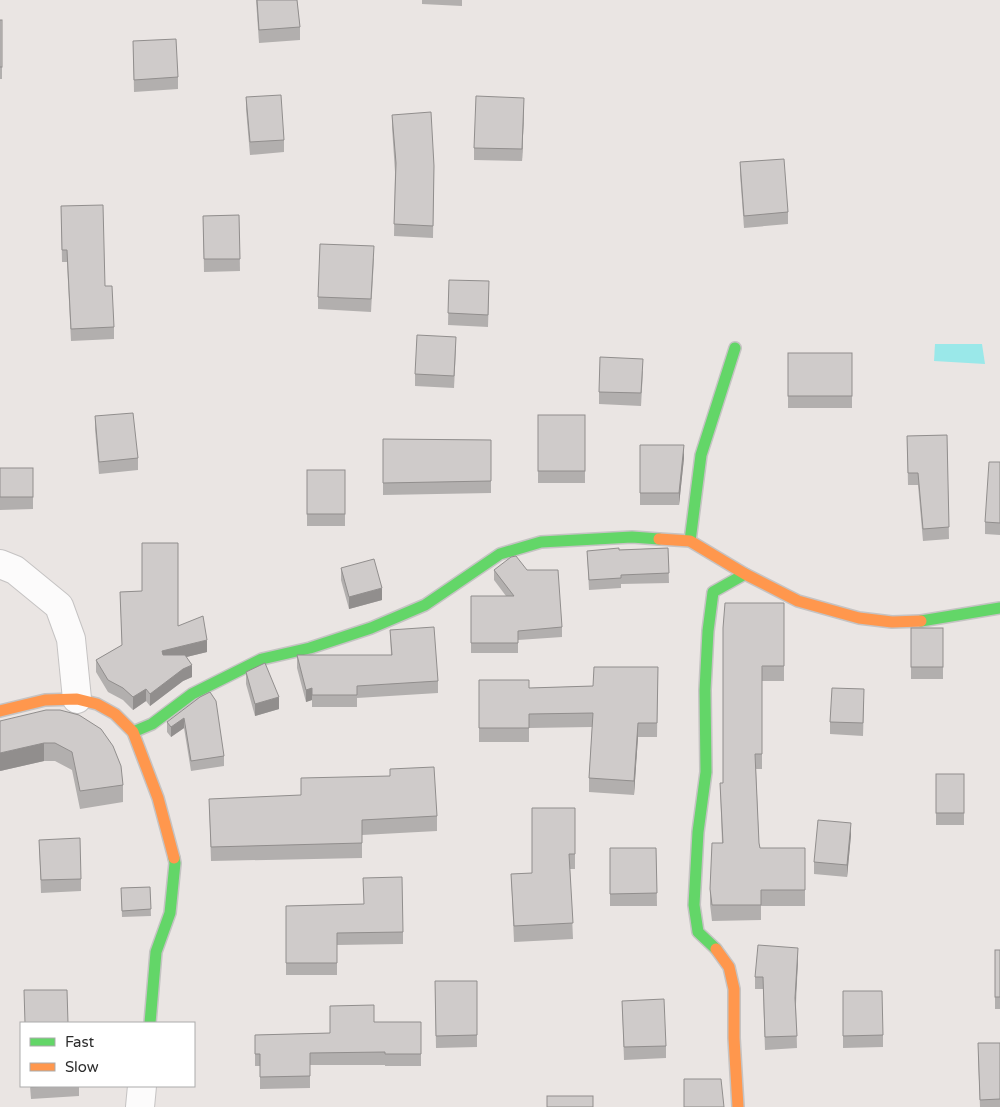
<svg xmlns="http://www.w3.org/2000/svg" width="1000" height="1107" font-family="'Varela Round',sans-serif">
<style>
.water{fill:#9ae8e9}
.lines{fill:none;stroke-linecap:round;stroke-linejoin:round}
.street-casing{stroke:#c5c3c3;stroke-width:30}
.fast-casing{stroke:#c5c3c3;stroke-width:14}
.slow-casing{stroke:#c5c3c3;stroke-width:14}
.street{stroke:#fcfbfb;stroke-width:28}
.fast{stroke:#63d668;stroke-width:11}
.slow{stroke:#ff974d;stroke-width:11}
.wall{fill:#b2afae}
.shaded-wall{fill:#918e8d}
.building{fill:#cfcbca;stroke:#918e8d}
</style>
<rect width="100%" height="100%" fill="#eae5e3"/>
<polygon class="water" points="935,344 982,344 985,364 934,361"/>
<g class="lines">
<g class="street-casing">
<g id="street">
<polyline points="0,564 15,570 59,606 71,639 77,699"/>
<polyline points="140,1107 142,1086"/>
</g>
</g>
<g class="fast-casing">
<g id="fast">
<polyline points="690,541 701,455 735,348"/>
<polyline points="921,621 1000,608"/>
<polyline points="133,732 152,724 192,694 262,659 310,648 371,628 425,605 500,554 541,542 632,537 659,539"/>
<polyline points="716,949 698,932 694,905 698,832 706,772 705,690 708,631 713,592 745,574"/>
<polyline points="150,1023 156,952 170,913 175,863 174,858"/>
</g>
</g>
<g class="slow-casing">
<g id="slow">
<polyline points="659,539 690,541 745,574 798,601 859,618 892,622 921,621"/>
<polyline points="0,711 45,700 77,699 97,704 115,714 133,732 158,798 174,858"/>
<polyline points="716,949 729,967 734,989 734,1038 738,1107"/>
</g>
</g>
<use href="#street" class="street"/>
<use href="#fast" class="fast"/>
<use href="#slow" class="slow"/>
</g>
<g class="wall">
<polygon points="256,0 297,0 300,27 300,40 259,43"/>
<polygon points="422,0 462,0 462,6 422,4"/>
<rect x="0" y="20" width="2" height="59"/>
<polygon points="133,41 178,77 178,89 134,92"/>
<polygon points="246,97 284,140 284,152 250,155 246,109"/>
<polygon points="524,110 522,161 474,160 474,148"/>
<polygon points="392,115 434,166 433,238 394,236 395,172 392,127"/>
<polygon points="740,162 788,212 788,224 744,228 740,174"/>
<polygon points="61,206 105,286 114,327 114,339 71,341 67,262 62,262"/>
<polygon points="239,215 240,271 204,272 203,216"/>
<polygon points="374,258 371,312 318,309 318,297"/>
<polygon points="449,280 489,293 488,327 448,325"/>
<polygon points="456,349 454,388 415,386 415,374"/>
<rect x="788" y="353" width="64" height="55"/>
<polygon points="643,371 641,406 599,404 599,392"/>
<rect x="538" y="415" width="47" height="68"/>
<polygon points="95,416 138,458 138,470 99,474 95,429"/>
<polygon points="947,435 949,539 923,541 918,485 908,485 907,436"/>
<polygon points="383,439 491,440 491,493 383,495"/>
<polygon points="640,445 684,458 679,505 640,505"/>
<polygon points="1000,462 1000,535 985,534 985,522"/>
<polygon points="0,468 33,468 33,509 0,510"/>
<rect x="307" y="470" width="38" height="56"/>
<polygon points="668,548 669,583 621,584 621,588 589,590 587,551"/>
<polygon points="341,568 382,600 349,609 341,580"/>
<polygon points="494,570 562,627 562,637 518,640 518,653 471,653 471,596 506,596 494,580"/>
<polygon points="142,591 178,626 207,652 186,657 192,677 183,681 150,706 146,701 133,710 123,700 108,692 96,672 96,660 122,645 120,592"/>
<polygon points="784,603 784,681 762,681 762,769 756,769 759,843 760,848 805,848 805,906 761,906 761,920 712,921 710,904 710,889 722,843 720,783 723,783"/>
<rect x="911" y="628" width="32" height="51"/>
<polygon points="390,630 438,681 438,693 357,698 357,707 312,707 312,700 306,702 297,668 297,655 391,655"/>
<polygon points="658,667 657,737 638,737 634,795 589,792 589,778 592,727 529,728 529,742 479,742 479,680 529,688 593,686"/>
<polygon points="246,672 279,709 255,716 246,684"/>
<polygon points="200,697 224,756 224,766 191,771 184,728 171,737 167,732 167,722"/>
<polygon points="864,701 863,736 830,734 830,722"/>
<polygon points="46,710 123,785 123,802 80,809 72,770 55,761 44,761 0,771"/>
<rect x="936" y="774" width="28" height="51"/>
<polygon points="209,799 437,816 437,831 362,835 362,858 211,861"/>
<polygon points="575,808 575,869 570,869 573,939 514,942 511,874 532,873"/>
<polygon points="851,835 847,877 814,874 814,862"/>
<polygon points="39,840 81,879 81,891 41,893"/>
<polygon points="610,848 656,848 657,906 610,906"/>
<polygon points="150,887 151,916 122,917 121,888"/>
<polygon points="364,904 403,932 403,944 337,945 337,975 286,975 286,906"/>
<rect x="995" y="950" width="5" height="59"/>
<polygon points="798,960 796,1004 797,1048 765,1050 763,989 755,989 755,977"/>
<polygon points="435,981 477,981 477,1047 436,1048"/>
<polygon points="843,991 883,1035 883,1047 843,1048"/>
<polygon points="622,1001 666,1046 666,1058 624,1060"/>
<polygon points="374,1022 421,1022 421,1066 385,1066 385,1065 310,1065 310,1088 260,1089 260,1066 255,1066 255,1035 330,1033"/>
<polygon points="1000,1043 1000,1107 980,1107 978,1056"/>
<polygon points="30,1086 79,1086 79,1096 31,1099"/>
</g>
<g class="shaded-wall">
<polygon points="524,98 524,110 522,161 522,149"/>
<polygon points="684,445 684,458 679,505 679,493"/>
<polygon points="382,588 382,600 349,609 349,597"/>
<polygon points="207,640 207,652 162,663 162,651"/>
<polygon points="192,665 192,677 183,681 150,706 150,694 183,669"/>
<polygon points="312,688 312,700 306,702 306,690"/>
<polygon points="146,689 146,701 133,710 133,697"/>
<polygon points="279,697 279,709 255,716 255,704"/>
<polygon points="184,718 184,728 171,737 171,727"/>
<polygon points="638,723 638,737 634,795 634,781"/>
<polygon points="44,743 44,761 0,771 0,753"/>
<polygon points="851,823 851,835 847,877 847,865"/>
<polygon points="798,948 798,960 795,1010 795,998"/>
</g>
<g class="building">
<polygon points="257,0 297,0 300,27 259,30"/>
<rect x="0" y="20" width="2" height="47"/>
<polygon points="176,39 178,77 134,80 133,41"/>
<polygon points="281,95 284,140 250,142 246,97"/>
<polygon points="476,96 524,98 522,149 474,148"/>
<polygon points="431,112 434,166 433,226 394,224 396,163 392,115"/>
<polygon points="784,159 788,212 744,216 740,162"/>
<polygon points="103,205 105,286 112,286 114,327 71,329 67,250 62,250 61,206"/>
<polygon points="239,215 240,259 204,259 203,216"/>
<polygon points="320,244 374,246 371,299 318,297"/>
<polygon points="449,280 489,281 488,315 448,313"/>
<polygon points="417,335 456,337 454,376 415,374"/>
<rect x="788" y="353" width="64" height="43"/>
<polygon points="600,357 643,359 641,393 599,392"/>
<polygon points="133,413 138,458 99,462 95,416"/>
<rect x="538" y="415" width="47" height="56"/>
<polygon points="947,435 949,527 923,529 918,473 908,473 907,436"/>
<polygon points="383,439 491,440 491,481 383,483"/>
<polygon points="640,445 684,445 679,493 640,493"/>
<polygon points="989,462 1000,462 1000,523 985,522"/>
<rect x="0" y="468" width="33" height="29"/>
<rect x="307" y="470" width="38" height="44"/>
<polygon points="142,543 178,543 178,626 203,616 207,640 162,651 163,655 185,655 192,665 183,669 150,694 146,689 133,697 123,688 108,680 96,660 122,645 120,592 142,591"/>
<polygon points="619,548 619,550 668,548 669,573 621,575 621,578 589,580 587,551"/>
<polygon points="516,556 527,570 558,570 562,627 518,631 518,643 471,643 471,596 514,596 494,570 511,557"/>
<polygon points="374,559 382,588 349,597 341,568"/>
<polygon points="725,603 784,603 784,666 762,666 762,754 755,754 759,843 760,848 805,848 805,890 761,890 761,905 712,905 710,889 712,843 723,843 720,783 723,783 723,628"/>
<polygon points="434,627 438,681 357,686 357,695 312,695 312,688 306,690 297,655 392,655 390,630"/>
<rect x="911" y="628" width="32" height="39"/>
<polygon points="265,663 279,697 255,704 246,672"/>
<polygon points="594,667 658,667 657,723 638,723 634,781 589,778 593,713 529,714 529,728 479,728 479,680 529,680 529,688 593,686"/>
<polygon points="832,688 864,689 863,723 830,722"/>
<polygon points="210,692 216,701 224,756 191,761 184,718 171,727 167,722 200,697"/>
<polygon points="46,710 60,710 79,715 101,729 113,746 121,766 123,785 80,791 72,752 55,743 44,743 0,753 0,721"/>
<polygon points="434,767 437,816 362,820 362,843 211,847 209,799 301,795 301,778 390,776 390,769"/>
<rect x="936" y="774" width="28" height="39"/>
<polygon points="532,808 575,808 575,854 569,854 573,923 514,926 511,874 532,873"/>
<polygon points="818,820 851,823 847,865 814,862"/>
<polygon points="80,838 81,879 41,880 39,840"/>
<polygon points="610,848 656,848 657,893 610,894"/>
<polygon points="402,877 403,932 337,933 337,963 286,963 286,906 364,904 363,878"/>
<polygon points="150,887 151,909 122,911 121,888"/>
<polygon points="758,945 798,948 795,998 797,1036 765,1037 763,977 755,977"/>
<rect x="995" y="950" width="5" height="47"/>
<polygon points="435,981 477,981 477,1035 436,1036"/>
<polygon points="24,990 67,990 68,1023 25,1023"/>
<polygon points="843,991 882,991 883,1035 843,1036"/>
<polygon points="664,999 666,1046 624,1047 622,1001"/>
<polygon points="374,1005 374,1022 421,1022 421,1054 385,1054 385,1052 310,1053 310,1076 260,1077 260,1054 255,1054 255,1035 330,1033 330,1006"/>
<polygon points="978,1043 1000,1043 1000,1099 980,1100"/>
<polygon points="684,1079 721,1079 724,1107 684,1107"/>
<polygon points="31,1086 52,1086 31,1087"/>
<rect x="547" y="1096" width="46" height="11"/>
</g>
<rect x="20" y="1022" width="175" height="65" fill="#ffffff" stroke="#ababab"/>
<rect x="30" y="1038" width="25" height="8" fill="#63d668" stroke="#ababab"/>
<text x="65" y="1047" font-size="15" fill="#2d2d2d">Fast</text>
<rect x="30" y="1063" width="25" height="8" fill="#ff974d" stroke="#ababab"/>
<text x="65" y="1072" font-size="15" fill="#2d2d2d">Slow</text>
</svg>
